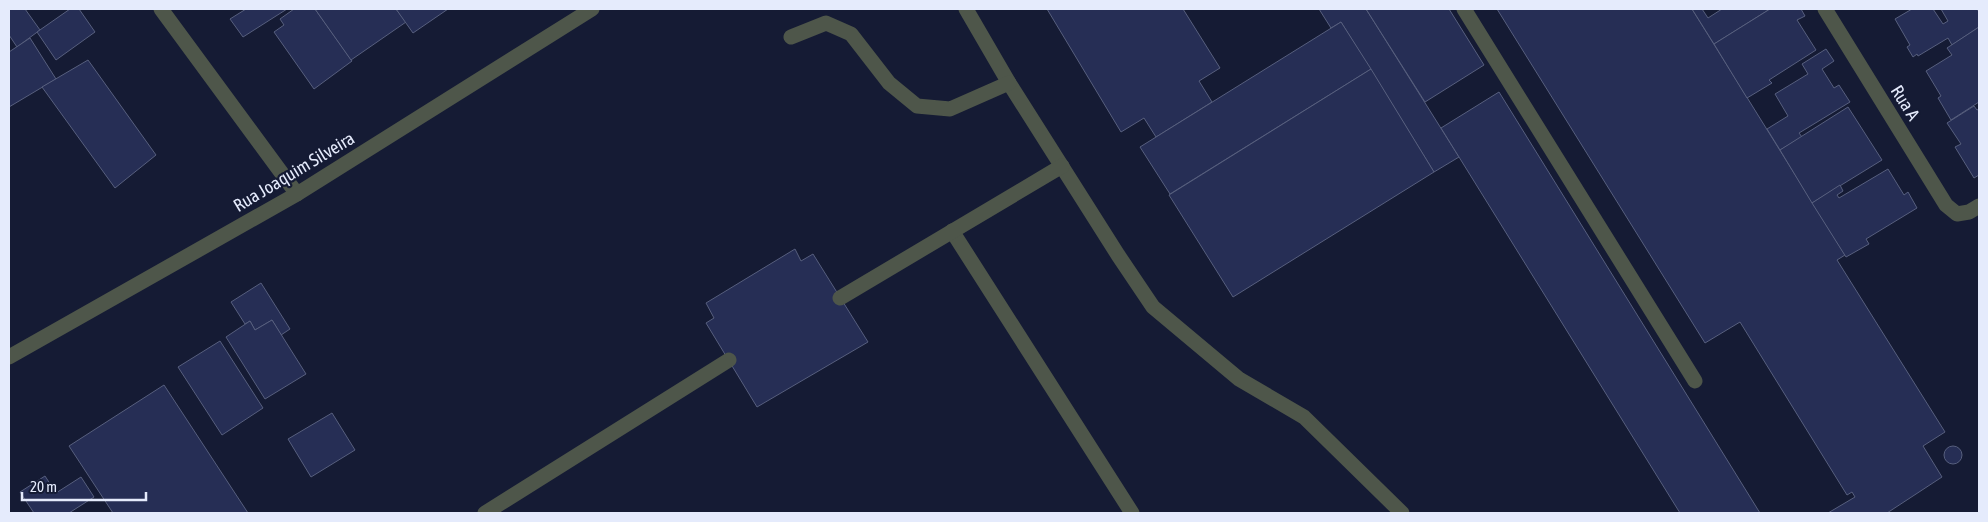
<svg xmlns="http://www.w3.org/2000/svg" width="1988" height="522" font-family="'Asap Condensed',sans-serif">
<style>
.building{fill:#262e55;stroke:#575f7e}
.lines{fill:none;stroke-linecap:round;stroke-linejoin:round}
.service{stroke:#4e564a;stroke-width:15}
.minor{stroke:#4e564a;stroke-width:15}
.tertiary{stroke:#4e564a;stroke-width:15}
.labels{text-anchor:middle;stroke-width:4.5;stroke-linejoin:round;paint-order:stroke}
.street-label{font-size:18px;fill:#e5ebfc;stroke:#151b34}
</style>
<rect width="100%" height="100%" fill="#151b34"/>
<g class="building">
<polygon points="9,9 25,9 40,30 17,47 9,35"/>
<polygon points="70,9 79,9 95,32 56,60 37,32"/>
<polygon points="246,9 287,9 243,37 230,19"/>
<polygon points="294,9 315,9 352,61 314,89 274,32 284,25 280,19"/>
<polygon points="315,9 396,9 406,22 351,60"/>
<polygon points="396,9 448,9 413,33"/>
<polygon points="1047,9 1183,9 1220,68 1199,81 1212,102 1156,137 1144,118 1121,132"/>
<polygon points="1319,9 1366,9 1459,157 1434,172 1341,22 1331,28"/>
<polygon points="1366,9 1449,9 1484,65 1425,102"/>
<polygon points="1497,9 1692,9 1845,255 1837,260 1945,432 1923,446 1942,477 1887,513 1828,513 1855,497 1852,492 1847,495 1740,322 1705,343"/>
<polygon points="1692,9 1702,9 1708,18 1722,9 1770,9 1714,44"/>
<polygon points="1770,9 1801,9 1805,16 1797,20 1816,50 1769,80 1772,83 1747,98 1714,44"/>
<polygon points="1912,9 1933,9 1943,24 1948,21 1941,9 1977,9 1979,12 1979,27 1952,45 1948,38 1918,56 1917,54 1913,57 1907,47 1910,45 1895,19"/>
<polygon points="1341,22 1371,69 1170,194 1140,147"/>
<polygon points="1979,27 1979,102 1951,120 1938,98 1941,96 1926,71 1952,55 1947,48"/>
<polygon points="30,38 56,79 9,107 9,52"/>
<polygon points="1826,49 1834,61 1822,69 1834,88 1839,85 1850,102 1799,133 1802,137 1780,150 1767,129 1788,116 1775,94 1808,74 1802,64"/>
<polygon points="88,60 156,155 115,188 42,87"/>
<polygon points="1371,69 1434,172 1233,297 1169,195"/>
<polygon points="1499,92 1760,513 1680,513 1459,157 1441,128"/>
<polygon points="1974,106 1977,110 1979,109 1979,175 1974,178 1955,147 1961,144 1947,123"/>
<polygon points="1848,107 1882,160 1812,203 1780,150"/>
<polygon points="1888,169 1904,195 1908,192 1917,208 1866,239 1869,244 1846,257 1812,203 1840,185 1843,191 1837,195 1839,198"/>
<polygon points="795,249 801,261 813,254 868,342 757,407 706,323 714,318 706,303"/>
<polygon points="261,283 290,329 281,335 272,320 255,330 250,321 245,324 231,302"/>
<polygon points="272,320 306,374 265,399 226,337 250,321 255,330"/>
<polygon points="220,341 263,408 222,435 178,367"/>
<polygon points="164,385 248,513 113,513 69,446"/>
<polygon points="332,413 355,450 311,477 288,439"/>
<circle cx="1953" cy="455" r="9"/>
<polygon points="45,476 56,493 81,477 94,497 69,513 34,513 20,492"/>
</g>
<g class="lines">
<g class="service">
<polyline points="966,9 1009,83 1118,255 1153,307 1239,379 1304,417 1402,513"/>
<polyline points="1464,9 1695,381"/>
<polyline points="791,37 826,23 851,34 889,83 917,106 950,109 1009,83"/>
<polyline points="952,231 1132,513"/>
<polyline points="840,298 1062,166"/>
<polyline points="485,513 729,360"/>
</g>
<g class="minor">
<polyline points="161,9 297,194"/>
<polyline points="1825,9 1946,205 1957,214 1969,212 1979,206"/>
</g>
<polyline class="tertiary" points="9,357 297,194 592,9"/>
</g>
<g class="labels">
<g class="street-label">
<text transform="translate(1905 103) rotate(58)" y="6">Rua A</text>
<text transform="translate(294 172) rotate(-31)" y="6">Rua Joaquim Silveira</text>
</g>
</g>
<rect width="1988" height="522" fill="none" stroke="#e5ebfc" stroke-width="20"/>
<path d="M22 492v8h124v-8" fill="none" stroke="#e5ebfc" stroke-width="2.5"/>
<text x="30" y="492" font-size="15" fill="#e5ebfc" stroke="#151b34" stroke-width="4" paint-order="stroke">20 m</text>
</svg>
